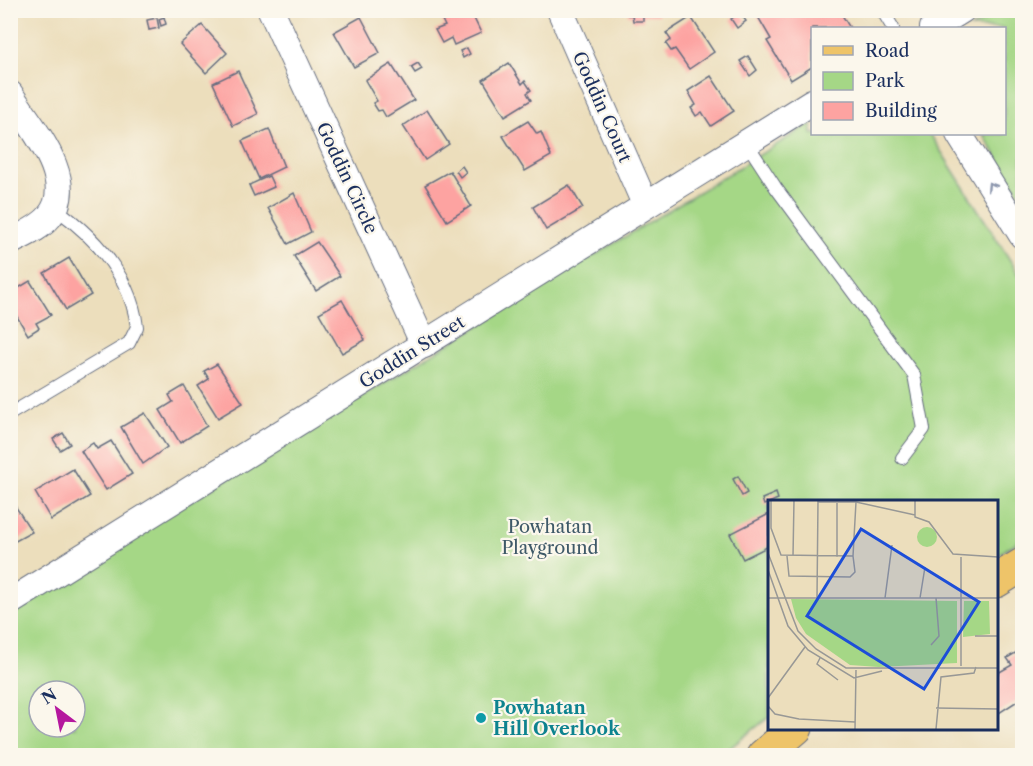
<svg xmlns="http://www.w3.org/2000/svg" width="1033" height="766" font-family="'Libre Caslon Text',serif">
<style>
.green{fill:#a5d786;stroke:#608372;stroke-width:1.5;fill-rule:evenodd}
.building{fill:#fda3a1}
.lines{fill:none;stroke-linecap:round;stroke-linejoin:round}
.service-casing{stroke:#646c7f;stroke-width:14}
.minor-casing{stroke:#646c7f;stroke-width:28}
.primary-casing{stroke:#646c7f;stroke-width:35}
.service{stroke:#fff;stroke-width:12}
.minor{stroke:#fff;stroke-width:26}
.primary{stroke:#eec469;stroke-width:33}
.oneway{stroke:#8d97ae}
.culture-dot{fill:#0f9aa8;stroke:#fbf7ec;stroke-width:2}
.labels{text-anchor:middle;stroke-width:4.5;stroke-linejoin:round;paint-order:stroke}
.street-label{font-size:18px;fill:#1b2f5e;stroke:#fbf7ec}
.park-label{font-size:18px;fill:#3e5968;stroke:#fbf7ec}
.culture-label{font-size:18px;font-weight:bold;fill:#0d838f;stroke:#fbf7ec;text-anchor:start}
.inset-road{fill:none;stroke:#989896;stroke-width:1.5}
.view{fill:#1d4ed8;fill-opacity:0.15;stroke:#1d4ed8;stroke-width:3}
.inset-edge{fill:none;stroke:#1b2f5e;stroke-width:3}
</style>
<rect width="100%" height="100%" fill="#fbf7ec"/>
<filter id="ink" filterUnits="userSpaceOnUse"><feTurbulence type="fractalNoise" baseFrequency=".0167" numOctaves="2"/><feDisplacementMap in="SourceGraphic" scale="12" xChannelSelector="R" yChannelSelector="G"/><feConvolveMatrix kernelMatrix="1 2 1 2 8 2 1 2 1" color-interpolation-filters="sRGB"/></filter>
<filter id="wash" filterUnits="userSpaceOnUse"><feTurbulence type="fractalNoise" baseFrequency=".008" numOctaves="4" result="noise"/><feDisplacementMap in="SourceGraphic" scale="24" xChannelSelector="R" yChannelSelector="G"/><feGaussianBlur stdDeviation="1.35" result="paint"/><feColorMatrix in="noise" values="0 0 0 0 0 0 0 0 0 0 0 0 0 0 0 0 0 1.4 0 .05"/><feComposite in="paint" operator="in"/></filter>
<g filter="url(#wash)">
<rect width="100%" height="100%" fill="#ecdebc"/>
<g class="green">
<polygon points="1000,11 1022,11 1022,198 983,134 1004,134 1004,28 971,28"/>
<path d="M812,123V134H930L1022,279V539L996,556V502H769V717L721,755L11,756V610ZM39,691H75V727H39Z"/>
</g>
<g id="blocks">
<g class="building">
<polygon points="437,10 470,10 481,33 454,45 451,38 442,43 435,30 445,26"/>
<polygon points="628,10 658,10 658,15 643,15 643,21 633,21 632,15 628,15"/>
<polygon points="754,10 839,10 850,28 812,28 812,67 791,80 767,41 771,39"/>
<polygon points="740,13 746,21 737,28 731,19"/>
<polygon points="164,17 166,24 161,26 159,19"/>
<polygon points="361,17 380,53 354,67 334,32"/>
<polygon points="691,17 714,52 689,69 675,49 671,51 666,44 671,40 666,33"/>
<polygon points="157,18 159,28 149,30 147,20"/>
<polygon points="202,25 227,53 206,73 180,44"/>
<polygon points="467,48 470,54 463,58 460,51"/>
<polygon points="748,56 757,70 750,76 740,61"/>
<polygon points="418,63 422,69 415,73 411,67"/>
<polygon points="509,63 522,84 525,81 531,90 527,93 531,100 505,116 483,80"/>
<polygon points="391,64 414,100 386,117 382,110 378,111 373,103 377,101 365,80"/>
<polygon points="238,71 258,114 233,126 213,83"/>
<polygon points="711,76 734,111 711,126 702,112 696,116 691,108 696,105 688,91"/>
<polygon points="427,110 449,144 425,160 403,126"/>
<polygon points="528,121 537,134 541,132 551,156 525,171 503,136"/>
<polygon points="269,129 284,167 259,179 242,141"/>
<polygon points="462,166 466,172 460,177 456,171"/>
<polygon points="450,171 471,206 447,221 425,185"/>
<polygon points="269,176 274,187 254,196 249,185"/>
<polygon points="569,185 583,208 546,230 533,207"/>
<polygon points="294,193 311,232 288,244 268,208"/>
<polygon points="317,242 340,276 316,291 294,256"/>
<polygon points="69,258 91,295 66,310 44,273"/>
<polygon points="30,281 51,315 36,323 39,328 28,335 10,305 10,293"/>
<polygon points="342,300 365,340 342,353 319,313"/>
<polygon points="217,364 243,403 218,418 198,386 209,379 204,371"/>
<polygon points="184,386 207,426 180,443 160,410 173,402 169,395"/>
<polygon points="145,413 167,447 143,464 121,427"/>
<polygon points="63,433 70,444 60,450 53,439"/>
<polygon points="111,441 132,474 106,490 81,451 93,443 97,449"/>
<polygon points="73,469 90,496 51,520 35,492"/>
<polygon points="738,476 747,493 742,496 733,479"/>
<polygon points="776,493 778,499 764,505 762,499"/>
<polygon points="10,498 32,532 10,544"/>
<polygon points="769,514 769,546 743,559 730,534"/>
<polygon points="1022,649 1022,698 999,713 996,712 996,674 1012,665 1007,658"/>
</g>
</g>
</g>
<g filter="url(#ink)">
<use href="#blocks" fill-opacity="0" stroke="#646c7f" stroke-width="1.5"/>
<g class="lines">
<g class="service-casing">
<g id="service">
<polyline points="882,10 893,28"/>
<polyline points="746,142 776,188 914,375 924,429 902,458"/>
<path d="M10,414L129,343L137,327C131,276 95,237 55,208"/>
</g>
</g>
<g class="minor-casing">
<g id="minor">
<polyline points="271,10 424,345"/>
<polyline points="560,10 645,204"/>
<polyline points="933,28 962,10"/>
<path d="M10,94C30,126 80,181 49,217C40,228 23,235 10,242"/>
<polyline points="959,134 1022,235"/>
<polyline points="10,602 812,102"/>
</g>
</g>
<g class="primary-casing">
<g id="primary">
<polyline points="996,581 1022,565"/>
<polyline points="763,756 796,728"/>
</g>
</g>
<use href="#service" class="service"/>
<use href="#minor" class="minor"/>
<use href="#primary" class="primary"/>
</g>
<defs><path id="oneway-chevron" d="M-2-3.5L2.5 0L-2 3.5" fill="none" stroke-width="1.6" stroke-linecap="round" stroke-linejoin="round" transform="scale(1.5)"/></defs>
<use class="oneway" href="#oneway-chevron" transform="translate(991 186) rotate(-122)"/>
</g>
<circle class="culture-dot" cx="481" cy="718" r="6"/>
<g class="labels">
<g class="street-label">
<text transform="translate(602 107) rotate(66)" y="6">Goddin Court</text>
<text transform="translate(347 178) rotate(65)" y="6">Goddin Circle</text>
<text transform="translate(412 352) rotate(-32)" y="6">Goddin Street</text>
</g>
<g class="park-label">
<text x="550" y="533">Powhatan<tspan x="550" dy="21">Playground</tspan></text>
</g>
<g class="culture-label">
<text x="493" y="714">Powhatan<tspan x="493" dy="21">Hill Overlook</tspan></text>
</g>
</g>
<g transform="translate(768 500)">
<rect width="230" height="230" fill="#ecdebc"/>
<path d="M149 37a10 10 0 1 1 20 0a10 10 0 1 1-20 0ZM23,99L189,101V163L111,167L82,165L38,134L28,118ZM196,101H221L222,134L195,137Z" fill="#a5d786"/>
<path class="inset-road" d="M3,0V28L13,55L85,56M147,0V17L161,22L185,54L230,57M50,2H88L147,15M0,53L30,131L48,149L78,168H230M19,56L21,76L82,77L87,72L85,56M25,56L26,0M85,56L88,2M69,57V3M0,70L20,126L40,150L86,178L114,171M0,98H230M49,98L50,1M117,98L124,45M152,98L157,67M207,136H230M163,145L171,136L168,98M52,158L49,164L70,180M193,166V57M0,198L37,147M0,206L7,214L31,219L87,222M168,208L230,209M87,229L88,170M168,229L173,177L206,173L208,167"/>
<path class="view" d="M93,29L211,102L156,189L39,116Z"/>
<rect width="230" height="230" class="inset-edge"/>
</g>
<rect width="1033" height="766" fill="none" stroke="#fbf7ec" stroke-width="36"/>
<rect x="811" y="27" width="195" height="108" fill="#fbf7ec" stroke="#a1a7b3" stroke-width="1.5"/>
<rect x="823" y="46" width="30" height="9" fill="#eec469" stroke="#a1a7b3" stroke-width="1.5"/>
<text x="865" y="57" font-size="18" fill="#1b2f5e">Road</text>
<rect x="823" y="72" width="30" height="18" fill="#a5d786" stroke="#a1a7b3" stroke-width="1.5"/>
<text x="865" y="87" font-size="18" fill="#1b2f5e">Park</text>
<rect x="823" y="102" width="30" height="18" fill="#fda3a1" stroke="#a1a7b3" stroke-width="1.5"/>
<text x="865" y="117" font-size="18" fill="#1b2f5e">Building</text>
<g transform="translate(57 709) rotate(328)"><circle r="28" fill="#fbf7ec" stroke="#a1a7b3" stroke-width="1.5"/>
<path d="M0-4.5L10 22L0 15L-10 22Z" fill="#b5179e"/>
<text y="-9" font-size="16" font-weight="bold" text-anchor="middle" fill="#1b2f5e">N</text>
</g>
</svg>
